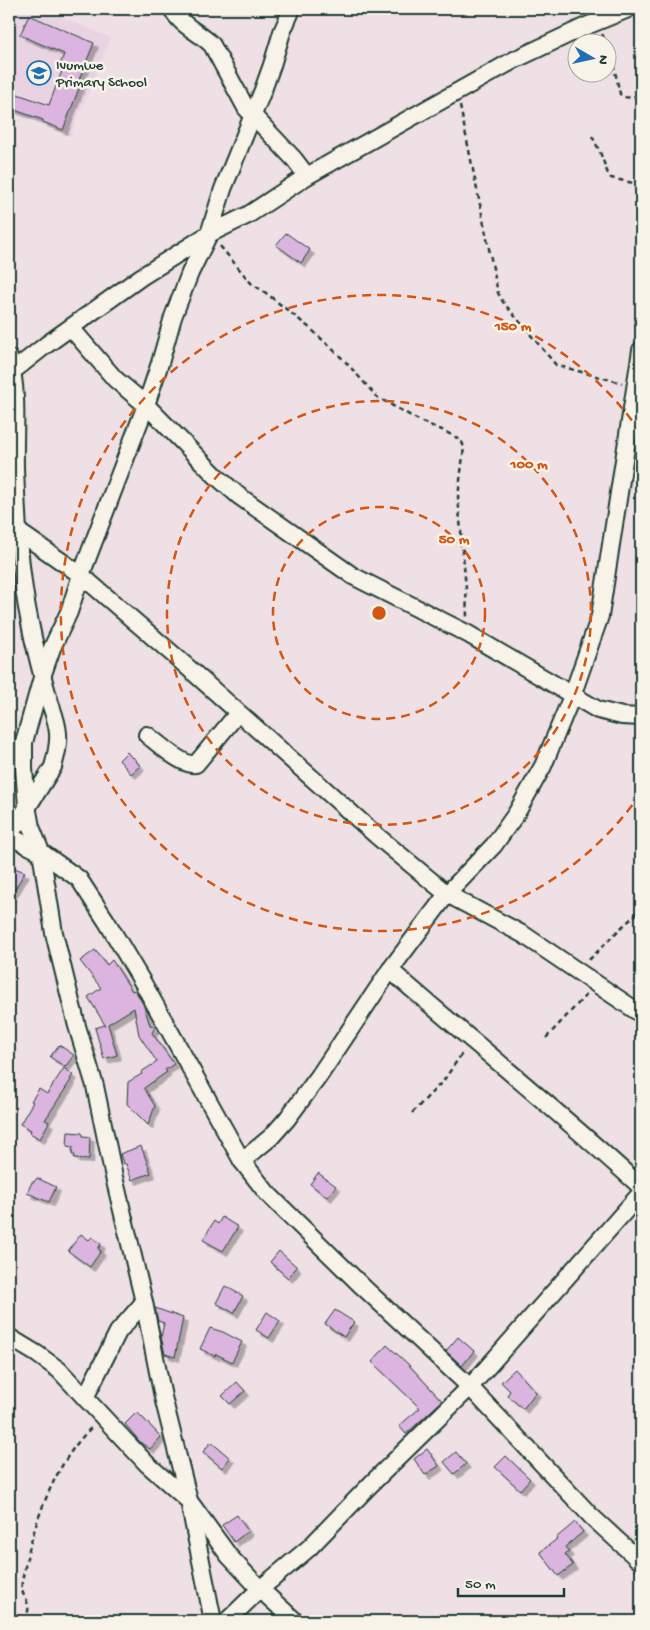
<svg xmlns="http://www.w3.org/2000/svg" width="650" height="1630" font-family="'Gochi Hand',sans-serif">
<style>
.built{fill:#e9d3e3}
.building{fill:#dbb5df;stroke:#1f3d34;filter:url(#shadow)}
.lines{fill:none;stroke-linecap:round;stroke-linejoin:round}
.minor-casing{stroke:#1f3d34;stroke-width:20}
.path{stroke:#1f3d34;stroke-width:2.5;stroke-dasharray:5 4;stroke-linecap:butt}
.minor{stroke:#f7f3e8;stroke-width:16}
.ring{fill:none;stroke:#d45610;stroke-width:2.5;stroke-dasharray:9 6}
.labels{text-anchor:middle;stroke-width:5;stroke-linejoin:round;paint-order:stroke}
.poi-label{font-size:15px;fill:#1f3d34;stroke:#f7f3e8;text-anchor:start}
.centre{fill:#d45610;stroke:#f7f3e8;stroke-width:2.5}
.ring-label{font-size:15px;text-anchor:middle;font-weight:bold;fill:#d45610;stroke:#f7f3e8;stroke-width:5;stroke-linejoin:round;paint-order:stroke}
</style>
<defs>
<filter id="shadow"><feDropShadow dx="4.5" dy="4.5" stdDeviation="0" flood-color="#0004"/></filter>
</defs>
<rect width="100%" height="100%" fill="#efe0e5"/>
<filter id="ink" filterUnits="userSpaceOnUse"><feTurbulence type="fractalNoise" baseFrequency=".02" numOctaves="2"/><feDisplacementMap in="SourceGraphic" scale="10" xChannelSelector="R" yChannelSelector="G"/><feConvolveMatrix kernelMatrix="1 2 1 2 8 2 1 2 1" color-interpolation-filters="sRGB"/></filter>
<g filter="url(#ink)">
<polygon class="built" points="9,9 42,9 111,38 70,136 9,110"/>
<g class="building">
<polygon points="29,15 94,43 78,82 81,83 63,130 43,122 43,120 9,108 9,91 49,105 62,71 58,70 64,54 20,35"/>
<polygon points="286,233 310,250 301,263 276,245"/>
<polygon points="127,752 132,758 133,757 140,766 131,774 119,760"/>
<polygon points="9,866 25,872 9,899"/>
<polygon points="95,950 107,965 112,960 132,991 135,990 143,1004 150,1025 155,1027 152,1033 174,1064 165,1070 167,1072 144,1088 155,1106 148,1125 127,1104 128,1082 142,1074 141,1072 157,1062 139,1035 134,1008 108,1024 117,1055 104,1059 95,1028 105,1025 88,997 101,988 80,961"/>
<polygon points="59,1045 74,1055 65,1067 50,1057"/>
<polygon points="64,1068 73,1075 70,1079 71,1080 45,1120 49,1122 40,1139 30,1133 31,1130 20,1124 33,1102 31,1101 39,1089 47,1094"/>
<polygon points="68,1132 82,1133 83,1136 90,1137 89,1159 74,1158 75,1155 72,1155 73,1147 67,1146"/>
<polygon points="141,1146 151,1173 132,1180 126,1164 123,1163 120,1154"/>
<polygon points="318,1173 336,1186 327,1197 310,1184"/>
<polygon points="37,1178 56,1187 49,1202 27,1193 32,1182 34,1182"/>
<polygon points="222,1217 238,1227 223,1251 203,1240 214,1221 218,1224"/>
<polygon points="81,1234 89,1240 92,1237 101,1244 98,1249 101,1251 90,1267 68,1251"/>
<polygon points="279,1251 297,1267 288,1278 270,1262"/>
<polygon points="225,1286 243,1296 234,1313 216,1303"/>
<polygon points="155,1308 183,1318 175,1357 165,1354 161,1337 164,1323 158,1321"/>
<polygon points="335,1310 354,1322 344,1337 325,1324"/>
<polygon points="267,1312 280,1321 269,1338 256,1330"/>
<polygon points="210,1328 223,1332 242,1342 232,1362 216,1354 215,1356 200,1349"/>
<polygon points="458,1337 474,1351 462,1366 446,1351"/>
<polygon points="387,1345 408,1364 442,1401 406,1434 399,1426 420,1408 372,1362"/>
<polygon points="515,1369 536,1392 523,1409 507,1395 510,1391 501,1382"/>
<polygon points="237,1382 245,1391 230,1404 222,1396"/>
<polygon points="137,1412 161,1437 150,1449 141,1443 125,1424"/>
<polygon points="211,1442 230,1458 222,1468 203,1452"/>
<polygon points="427,1449 439,1466 425,1475 414,1459"/>
<polygon points="456,1452 466,1464 454,1474 444,1462"/>
<polygon points="506,1456 530,1479 520,1490 495,1467"/>
<polygon points="237,1515 248,1531 234,1542 222,1525"/>
<polygon points="575,1522 583,1532 565,1547 569,1552 565,1554 573,1565 558,1576 540,1552 557,1539 556,1538"/>
</g>
<g class="lines">
<g class="minor-casing">
<g id="minor">
<path d="M172,9C181,26 199,32 212,45L246,108L294,159L307,176"/>
<polyline points="292,9 282,32 272,65 263,90 223,189 209,234 190,273 173,317 160,363 146,405 81,575 69,612 52,648 43,674 24,742 24,769 27,806 31,827 41,852 79,879 107,922 143,983 242,1161 267,1193 362,1286 470,1387 591,1516 641,1562"/>
<polyline points="71,328 115,379 146,405 216,476 239,496 353,576 468,634 598,710 622,716 641,717"/>
<path d="M9,358C19,394 14,432 15,468C17,520 19,572 30,623C35,649 42,675 49,700C53,712 57,721 58,733C59,745 56,756 53,767L9,836"/>
<polyline points="13,371 46,345 141,277 209,234 248,215 307,176 514,60 584,27 628,9"/>
<polyline points="9,525 81,575 175,656 377,836 447,894 524,935 641,1014"/>
<path d="M147,735C158,743 183,767 196,764L238,713"/>
<polyline points="9,836 41,852 54,933 77,1026 95,1086 114,1177 144,1302 163,1397 189,1501 213,1621"/>
<path d="M390,970C474,1043 560,1112 641,1187"/>
<polyline points="242,1161 271,1137 287,1119 319,1076 390,970 447,894 494,845 516,814 543,766 572,696 600,616 641,350"/>
<polyline points="9,1337 37,1354 59,1370 147,1464 189,1501 229,1556 260,1589 295,1621"/>
<polyline points="85,1398 118,1332 144,1302"/>
<polyline points="227,1621 260,1589 309,1548 371,1484 470,1387 641,1193"/>
</g>
</g>
<g class="path">
<polyline points="602,34 606,42"/>
<path d="M608,47L612,58L620,94C626,100 635,97 641,93"/>
<polyline points="460,106 498,293 503,302 556,365 622,383"/>
<polyline points="592,136 600,152 608,174 611,178 633,183 641,188"/>
<polyline points="220,246 251,283 266,293 311,329 344,360 377,397 422,422 442,430 461,440 464,447 458,497 466,589 467,617"/>
<polyline points="633,498 641,498"/>
<polyline points="589,960 622,927 641,910"/>
<polyline points="546,1038 586,995"/>
<polyline points="412,1113 444,1080 463,1052"/>
<path d="M24,1621C36,1600 19,1600 22,1582C31,1530 53,1464 92,1427"/>
</g>
<use href="#minor" class="minor"/>
</g>
</g>
<g class="ring">
<circle cx="379" cy="613" r="106"/>
<circle cx="379" cy="613" r="212"/>
<path d="M641 793A318 318 0 1 1 641 433"/>
</g>
<defs>
<g id="school-ring" transform="scale(1.25)"><circle r="9.5" fill="#f7f3e8" stroke="#1f6fb2" stroke-width="1.5"/><path d="M0-5L7-2L0 1L-7-2ZM-4 1L0 2.5L4 1V4Q0 6-4 4Z" fill="#1f6fb2"/></g>
</defs>
<g fill-rule="evenodd">
<use href="#school-ring" x="39" y="73"/>
</g>
<g class="labels">
<g class="poi-label">
<text x="56" y="69">Ivumwe<tspan x="56" dy="17">Primary School</tspan></text>
</g>
</g>
<circle cx="379" cy="613" r="8" class="centre"/>
<g class="ring-label">
<text x="513" y="330">150 m</text>
<text x="529" y="468">100 m</text>
<text x="454" y="543">50 m</text>
</g>
<rect width="650" height="1630" fill="none" stroke="#f7f3e8" stroke-width="30"/>
<rect x="15" y="15" width="620" height="1600" fill="none" stroke="#1f3d34" stroke-width="2" filter="url(#ink)"/>
<g transform="translate(592 58) rotate(99)"><circle r="24" fill="#f7f3e8" stroke="#a1aaa0"/>
<path d="M0-4L9 19L0 12L-9 19Z" fill="#1f6fb2"/>
<text y="-8" font-size="14" font-weight="bold" text-anchor="middle" fill="#1f3d34">N</text>
</g>
<path d="M458 1588v8h106v-8" fill="none" stroke="#1f3d34" stroke-width="2.5"/>
<text x="465" y="1588" font-size="15" fill="#1f3d34" stroke="#f7f3e8" stroke-width="4" paint-order="stroke">50 m</text>
</svg>
